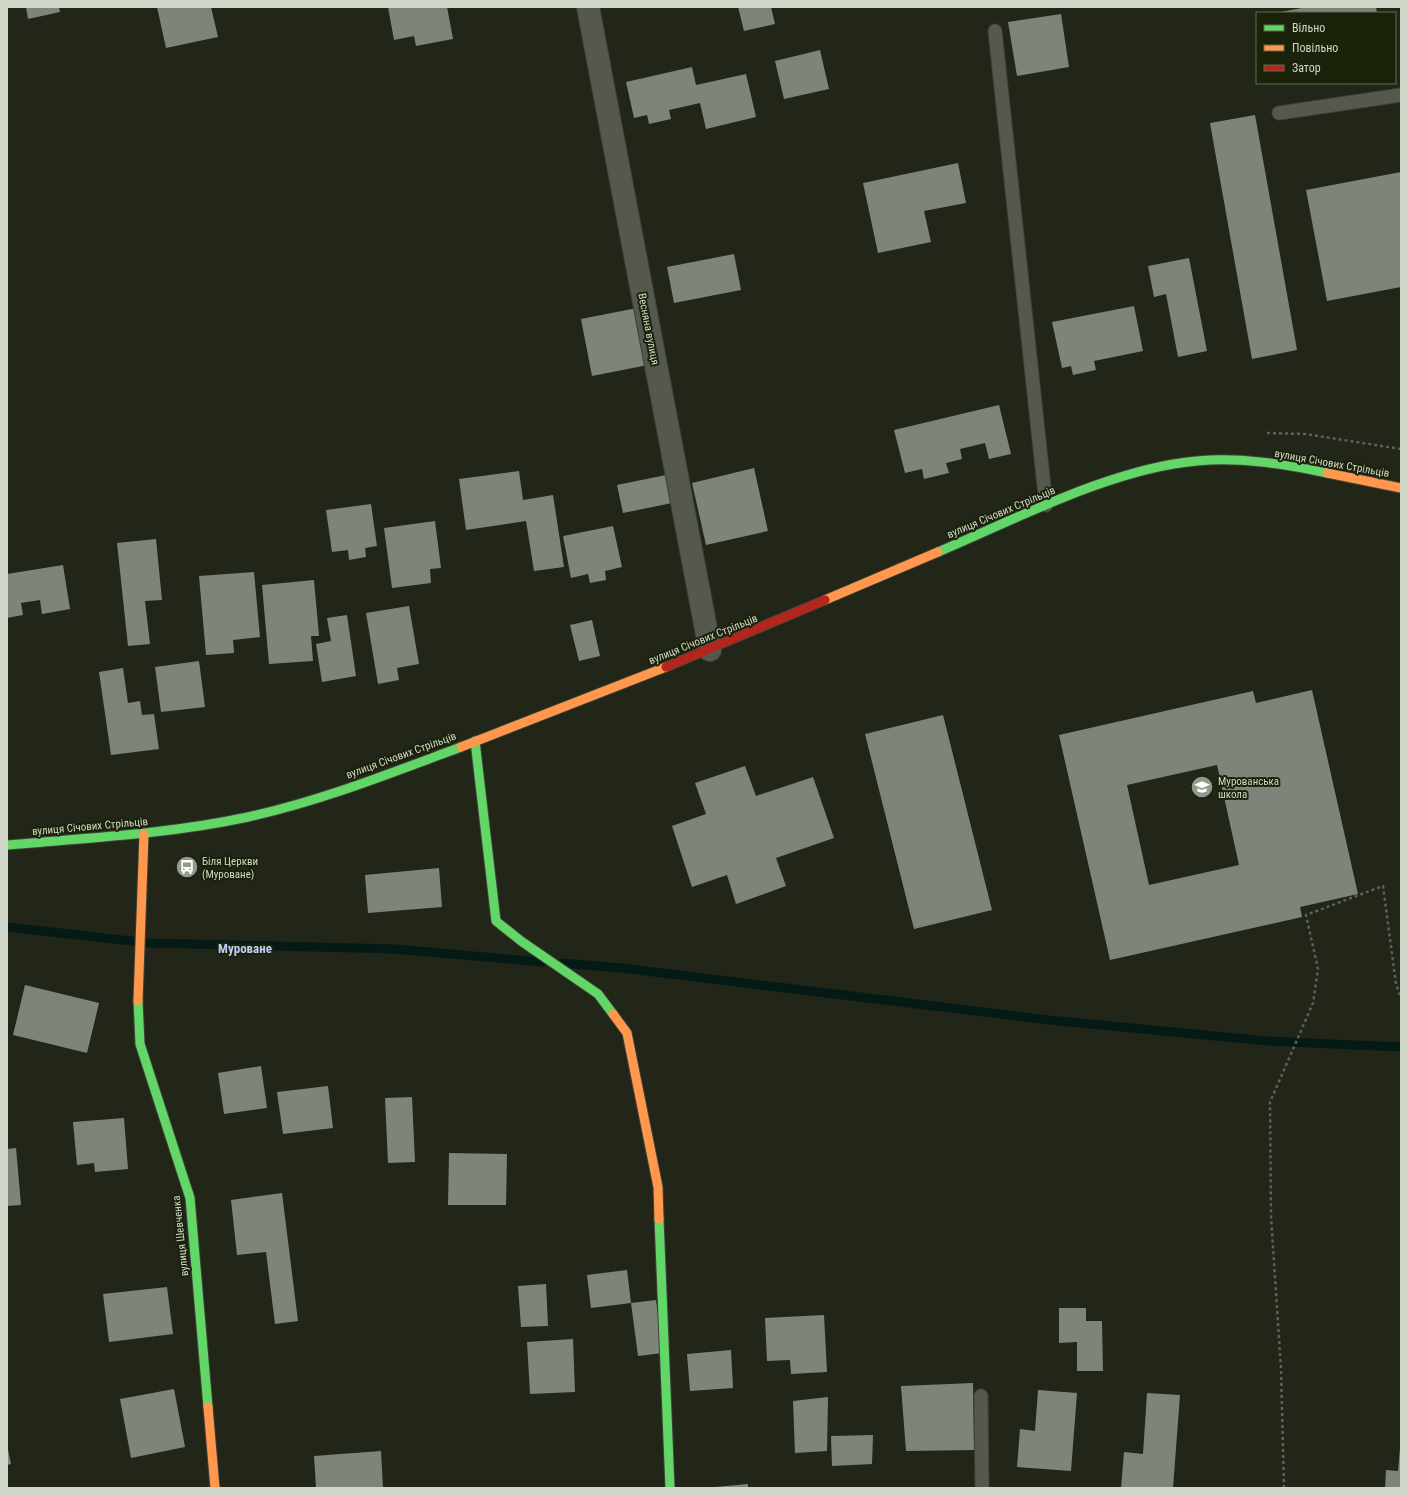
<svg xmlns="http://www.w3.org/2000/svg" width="1408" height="1495" font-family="'Roboto Condensed',sans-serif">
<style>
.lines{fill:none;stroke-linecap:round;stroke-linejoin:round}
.stream{stroke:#051a16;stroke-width:9}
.building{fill:#7d857b;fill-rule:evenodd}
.lane-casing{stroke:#3f4337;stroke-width:15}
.street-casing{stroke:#3f4337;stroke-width:24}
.fast-casing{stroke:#3f4337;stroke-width:11}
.slow-casing{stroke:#3f4337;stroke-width:11}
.jam-casing{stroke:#3f4337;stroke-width:11}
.path{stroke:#5d6157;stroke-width:2.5;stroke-dasharray:3 3;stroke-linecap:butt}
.lane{stroke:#54584e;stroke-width:13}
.street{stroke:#54584e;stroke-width:22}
.fast{stroke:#63d668;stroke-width:9}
.slow{stroke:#ff974d;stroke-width:9}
.jam{stroke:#b3261e;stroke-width:9}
.labels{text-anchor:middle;stroke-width:4;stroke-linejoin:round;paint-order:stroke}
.street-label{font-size:11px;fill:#d2d8c9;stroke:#1a2209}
.poi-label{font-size:11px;fill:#d2d8c9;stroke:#1a2209;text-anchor:start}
.quarter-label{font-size:13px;font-weight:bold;fill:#bfccf6;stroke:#1a2209}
</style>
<rect width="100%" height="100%" fill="#212618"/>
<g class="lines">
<g class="stream">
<polyline points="7,927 149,943 395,949 542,962"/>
<polyline points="563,963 621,968 1049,1020 1267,1041 1401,1047"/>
</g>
</g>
<g class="building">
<polygon points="26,7 59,7 60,12 28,19"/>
<polygon points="157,7 211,7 218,37 166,48"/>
<polygon points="388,7 447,7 453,39 416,46 414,36 394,40"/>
<polygon points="738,7 771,7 775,24 744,31"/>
<polygon points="1307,7 1376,7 1377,13 1275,13"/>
<polygon points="1061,14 1069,67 1017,76 1008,22"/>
<polygon points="820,50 829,89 784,99 775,61"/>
<polygon points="692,67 696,85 746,74 756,117 706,129 700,103 669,110 671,119 649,124 647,115 634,118 626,82"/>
<polygon points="1255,115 1297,350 1252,359 1210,123"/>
<polygon points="958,163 966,203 924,211 931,242 878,253 863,183"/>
<polygon points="1401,172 1401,287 1327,301 1306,190"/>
<polygon points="734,254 741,290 674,303 667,267"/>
<polygon points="1189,258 1207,351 1178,357 1166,294 1154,297 1148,266"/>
<polygon points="1134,306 1143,351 1094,361 1096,370 1073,375 1071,366 1062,368 1052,322"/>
<polygon points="637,308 648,365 592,376 581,319"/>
<polygon points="999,405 1011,454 989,459 985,443 960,449 962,459 946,463 949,473 924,479 922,469 905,473 894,430"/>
<polygon points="754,468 768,531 706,545 692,483"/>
<polygon points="519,471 523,500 553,495 564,567 534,571 526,521 466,530 459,479"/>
<polygon points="666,475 672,503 623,513 617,485"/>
<polygon points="371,504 377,546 365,548 366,557 349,560 348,550 332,552 326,510"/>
<polygon points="435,521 441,568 430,569 431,583 392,588 384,528"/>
<polygon points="613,526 622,567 605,571 606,580 590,583 588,574 571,578 563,536"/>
<polygon points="156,539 162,600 145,601 150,644 128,646 117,543"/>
<polygon points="63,565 70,609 42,614 40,600 21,603 23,615 7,618 7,574"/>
<polygon points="254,572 260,637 233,640 234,653 206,655 199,576"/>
<polygon points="314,580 319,636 311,636 313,661 269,664 262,585"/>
<polygon points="409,606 419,664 397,668 399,680 378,684 366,613"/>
<polygon points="347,615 356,676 322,682 316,644 331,641 327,618"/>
<polygon points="592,620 600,656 579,661 570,625"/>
<polygon points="199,661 205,707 161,712 155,667"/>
<polygon points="123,668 128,703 140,701 142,715 154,714 159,749 111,755 99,672"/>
<path d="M1312,690L1358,894L1300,907L1302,917L1110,960L1059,735L1253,691L1256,703ZM1217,765L1239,865L1149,885L1127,785Z"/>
<polygon points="943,715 992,910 914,929 865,734"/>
<polygon points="745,766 756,796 813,777 834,838 776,858 786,886 736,904 727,875 692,887 672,826 706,814 695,783"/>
<polygon points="439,868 442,907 368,913 365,875"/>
<polygon points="25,985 99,1003 87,1053 13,1035"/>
<polygon points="261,1066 267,1108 224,1114 218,1073"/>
<polygon points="328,1086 333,1128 283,1134 277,1092"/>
<polygon points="412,1097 415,1162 388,1163 385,1098"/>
<polygon points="124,1118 128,1169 95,1172 94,1163 77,1165 73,1122"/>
<polygon points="16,1148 21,1205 7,1206 7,1149"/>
<polygon points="449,1153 507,1154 506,1205 448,1205"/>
<polygon points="282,1193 298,1321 275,1324 266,1252 237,1255 231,1200"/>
<polygon points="627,1270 631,1303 591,1308 587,1275"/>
<polygon points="546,1284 548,1326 521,1327 518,1286"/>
<polygon points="167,1287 173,1334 109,1342 103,1294"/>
<polygon points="656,1300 663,1353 638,1356 631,1303"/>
<polygon points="1059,1308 1086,1308 1086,1321 1102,1321 1103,1371 1077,1371 1077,1342 1059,1343"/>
<polygon points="824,1315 827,1372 791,1374 790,1360 767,1361 765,1318"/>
<polygon points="573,1339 575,1392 530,1394 527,1342"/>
<polygon points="731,1350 733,1388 690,1391 687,1354"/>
<polygon points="973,1383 974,1450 906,1451 901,1386"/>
<polygon points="174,1389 185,1447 131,1458 120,1399"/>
<polygon points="1038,1390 1077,1393 1071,1471 1017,1467 1020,1429 1035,1431"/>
<polygon points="1147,1393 1180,1395 1173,1488 1121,1488 1124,1452 1143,1454"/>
<polygon points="828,1397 827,1451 795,1453 793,1401"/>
<polygon points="873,1435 872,1464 832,1466 831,1436"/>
<polygon points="7,1445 11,1464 7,1465"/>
<polygon points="1400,1448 1401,1448 1401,1488 1385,1488 1386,1470 1398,1471"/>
<polygon points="381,1451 383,1488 316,1488 314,1456"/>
<polygon points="748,1484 748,1488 715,1488 715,1487"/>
</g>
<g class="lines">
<g class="lane-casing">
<g id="lane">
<polyline points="995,31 1046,505"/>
<polyline points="1279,113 1401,95"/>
<polyline points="981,1396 982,1488"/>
</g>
</g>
<g class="street-casing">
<polyline id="street" points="588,7 710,650"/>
</g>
<g class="fast-casing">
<g id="fast">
<path d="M938,552C1016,519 1113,468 1197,461C1240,457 1284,464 1327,473"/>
<polyline points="475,741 496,921 521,941 598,994 613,1014"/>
<path d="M7,845C87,838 169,834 248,817C321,801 391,773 461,747"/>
<polyline points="138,1001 140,1044 190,1198 208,1407"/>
<polyline points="659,1219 670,1488"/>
</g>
</g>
<g class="slow-casing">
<g id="slow">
<polyline points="1327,473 1401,488"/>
<polyline points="825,600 938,552"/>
<polyline points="461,747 666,667"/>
<polyline points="138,1001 144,834"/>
<polyline points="613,1014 627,1033 658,1187 659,1219"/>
<polyline points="208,1407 215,1488"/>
</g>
</g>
<g class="jam-casing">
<polyline id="jam" points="666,667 825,600"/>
</g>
<g class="path">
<polyline points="1267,433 1305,434 1401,449"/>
<polyline points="1284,1488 1281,1369 1271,1216 1270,1102 1313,1003 1318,969 1306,915 1383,886 1396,984 1401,998"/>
</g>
<use href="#lane" class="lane"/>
<use href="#street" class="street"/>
<use href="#fast" class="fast"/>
<use href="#slow" class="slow"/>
<use href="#jam" class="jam"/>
</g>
<defs>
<g id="school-disc" transform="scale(1.15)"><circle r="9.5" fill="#949a8b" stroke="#1a2209"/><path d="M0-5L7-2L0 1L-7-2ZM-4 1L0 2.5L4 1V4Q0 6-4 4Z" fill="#fff"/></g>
<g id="bus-disc" transform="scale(1.15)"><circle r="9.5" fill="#949a8b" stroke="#1a2209"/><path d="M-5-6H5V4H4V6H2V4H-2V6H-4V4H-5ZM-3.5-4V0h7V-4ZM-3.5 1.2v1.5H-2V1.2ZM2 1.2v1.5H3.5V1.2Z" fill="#fff"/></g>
</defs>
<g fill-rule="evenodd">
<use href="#school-disc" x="1202" y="787"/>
<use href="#bus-disc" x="187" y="867"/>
</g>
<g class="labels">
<g class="street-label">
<text transform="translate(649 329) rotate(79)" y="4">Весняна вулиця</text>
<text transform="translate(1332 463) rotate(10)" y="4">вулиця Січових Стрільців</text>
<text transform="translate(1001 512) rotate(-23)" y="4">вулиця Січових Стрільців</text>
<text transform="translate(703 639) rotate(-22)" y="4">вулиця Січових Стрільців</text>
<text transform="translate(401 755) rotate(-20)" y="4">вулиця Січових Стрільців</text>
<text transform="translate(90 826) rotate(-5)" y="4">вулиця Січових Стрільців</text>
<text transform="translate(180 1236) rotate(-96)" y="4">вулиця Шевченка</text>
</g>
<g class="poi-label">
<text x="1218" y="785">Мурованська<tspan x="1218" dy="13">школа</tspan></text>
<text x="202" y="865">Біля Церкви<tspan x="202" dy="13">(Муроване)</tspan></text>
</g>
<g class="quarter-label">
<text x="245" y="953">Муроване</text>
</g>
</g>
<rect width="1408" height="1495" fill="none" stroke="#d2d8c9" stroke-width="16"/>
<rect x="1256" y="12" width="140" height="72" fill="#1a2209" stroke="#646b56"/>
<rect x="1264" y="25" width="20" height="6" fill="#63d668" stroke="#646b56"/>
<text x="1292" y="32" font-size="12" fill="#d2d8c9">Вільно</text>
<rect x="1264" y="45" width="20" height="6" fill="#ff974d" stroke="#646b56"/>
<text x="1292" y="52" font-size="12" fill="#d2d8c9">Повільно</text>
<rect x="1264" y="65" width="20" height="6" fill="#b3261e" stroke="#646b56"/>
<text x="1292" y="72" font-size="12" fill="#d2d8c9">Затор</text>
</svg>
